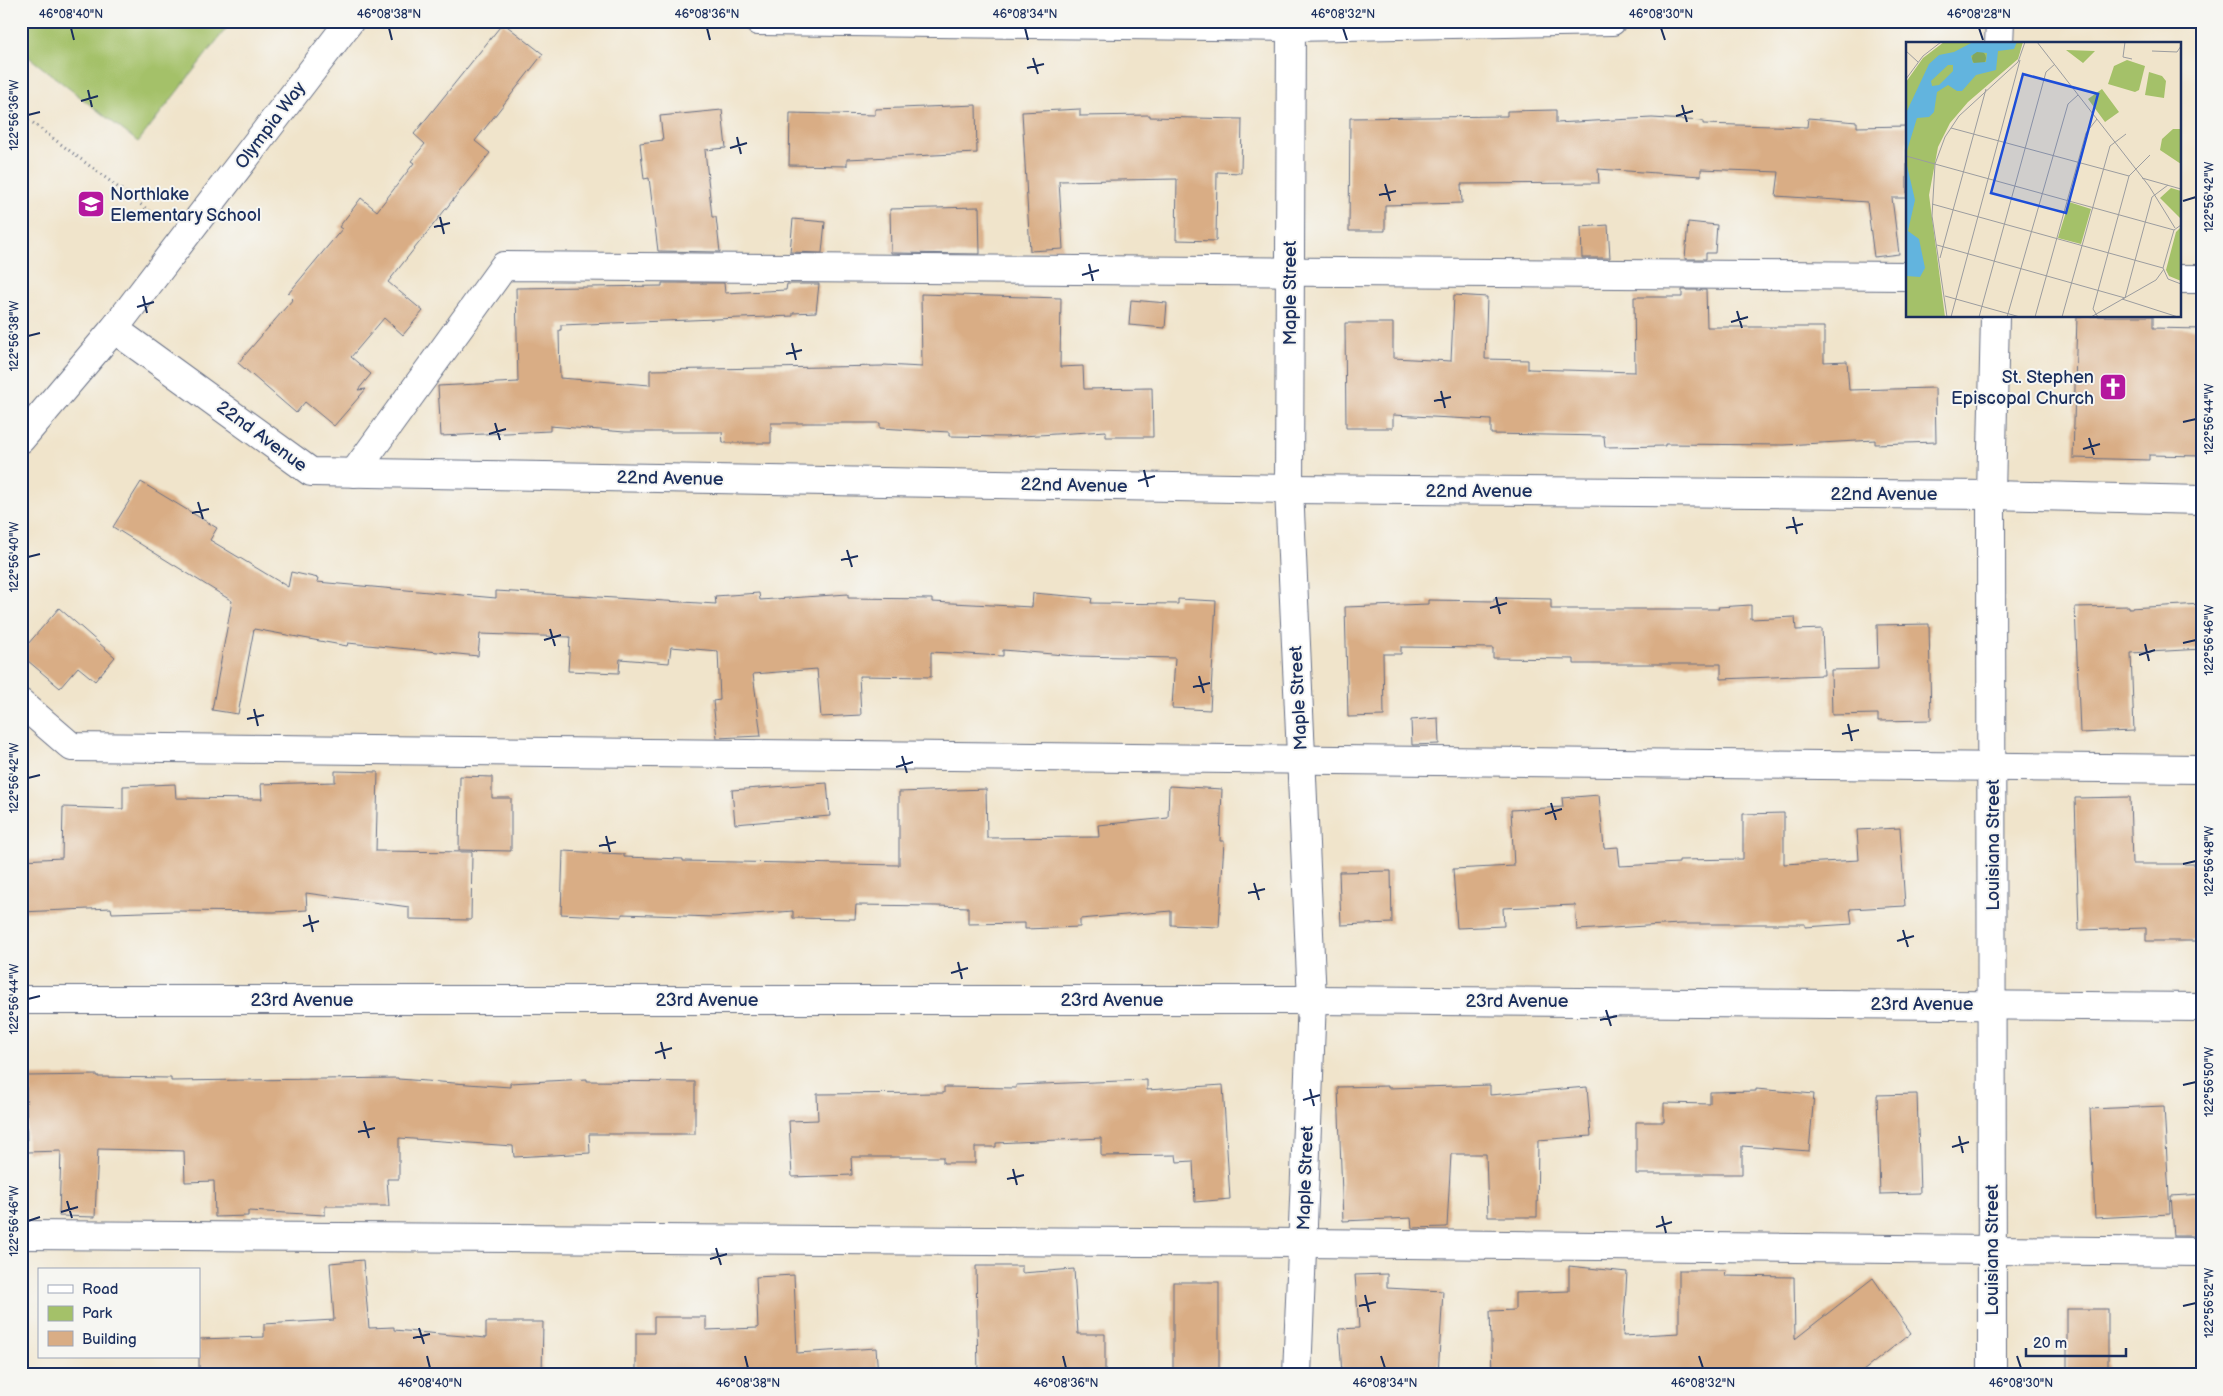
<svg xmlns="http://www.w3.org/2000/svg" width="2223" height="1396" font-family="'Balsamiq Sans',sans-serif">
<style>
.green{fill:#a4c169;stroke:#607864}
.building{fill:#d9ad85}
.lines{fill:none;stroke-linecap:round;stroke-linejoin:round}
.minor-casing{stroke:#666e84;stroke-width:30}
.path{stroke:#666e84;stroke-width:3;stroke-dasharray:1 4;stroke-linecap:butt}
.minor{stroke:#fff;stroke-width:28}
.ticks{fill:none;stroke:#1b2f5e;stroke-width:2}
.labels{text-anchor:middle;stroke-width:4;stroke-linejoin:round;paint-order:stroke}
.street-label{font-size:18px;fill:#1b2f5e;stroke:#f6f6f2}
.poi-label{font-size:18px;fill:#1b2f5e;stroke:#f6f6f2;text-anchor:start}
.inset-road{fill:none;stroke:#9b9c9f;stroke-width:1}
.view{fill:#1d4ed8;fill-opacity:0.15;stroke:#1d4ed8;stroke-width:2.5}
.inset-edge{fill:none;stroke:#1b2f5e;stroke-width:2.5}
.neatline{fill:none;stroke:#1b2f5e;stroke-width:2}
.ticks-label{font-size:12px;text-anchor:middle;fill:#1b2f5e}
</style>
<rect width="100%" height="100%" fill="#f6f6f2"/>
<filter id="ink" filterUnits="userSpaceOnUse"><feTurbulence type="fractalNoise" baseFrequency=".02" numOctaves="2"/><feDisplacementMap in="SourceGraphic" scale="10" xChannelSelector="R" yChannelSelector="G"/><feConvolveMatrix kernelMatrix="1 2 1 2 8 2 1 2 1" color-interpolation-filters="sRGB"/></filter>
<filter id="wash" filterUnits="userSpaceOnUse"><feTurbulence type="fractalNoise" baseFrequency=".0096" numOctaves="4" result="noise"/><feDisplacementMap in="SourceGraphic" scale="20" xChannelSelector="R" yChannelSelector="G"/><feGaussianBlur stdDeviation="1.12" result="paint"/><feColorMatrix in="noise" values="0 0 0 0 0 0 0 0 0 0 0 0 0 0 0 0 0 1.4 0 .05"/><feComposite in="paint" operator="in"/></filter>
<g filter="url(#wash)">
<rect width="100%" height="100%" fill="#f0e4cb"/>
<polygon class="green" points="21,21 232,21 138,142 21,51"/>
<g id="blocks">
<g class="building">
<polygon points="503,23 543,54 475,141 490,153 388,282 423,311 403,335 384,318 351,357 371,374 358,390 366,389 334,426 305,402 296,413 238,363 293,299 288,294 342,229 339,227 361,198 377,211 414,163 411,161 425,144 414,134"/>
<polygon points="976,105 977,153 847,159 847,166 789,165 790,113 875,115 875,109"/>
<polygon points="1080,109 1080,116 1150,115 1150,117 1242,119 1241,173 1217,172 1216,241 1176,240 1177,179 1059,181 1063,249 1030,251 1022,112"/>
<polygon points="722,110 726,148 705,150 712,217 716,217 720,252 658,251 649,178 644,179 640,143 663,140 660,116"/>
<polygon points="1556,110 1556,123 1652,118 1703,121 1703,124 1807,127 1808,118 1857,122 1857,127 1907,126 1907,198 1892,198 1899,254 1874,257 1867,202 1776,196 1779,172 1701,169 1701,176 1598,169 1599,183 1461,184 1462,203 1385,205 1385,231 1349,231 1350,118 1507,116 1507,111"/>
<polygon points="979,207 980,254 891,253 890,209"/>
<polygon points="793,219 825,222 822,253 790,252"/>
<polygon points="1688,222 1717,225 1715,253 1706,253 1706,259 1685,259"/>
<polygon points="1608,225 1610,258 1582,258 1581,227"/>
<polygon points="662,283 724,283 725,293 786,290 787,284 819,284 816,312 793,313 793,316 561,325 561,330 559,330 560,378 650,385 650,370 883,366 884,365 922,367 921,294 1061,298 1060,367 1083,366 1084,389 1152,388 1153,437 1106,437 1106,431 1005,437 949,436 949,432 880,428 880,423 771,423 771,443 723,443 722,432 625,432 550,426 550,431 441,436 438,386 518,382 516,288 662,286"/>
<polygon points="1682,290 1706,290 1707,327 1824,327 1824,362 1847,361 1849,390 1935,388 1936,442 1875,444 1875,440 1784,445 1665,444 1665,446 1605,447 1604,436 1491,434 1491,420 1393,415 1393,428 1346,428 1345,323 1393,323 1393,358 1451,361 1454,295 1487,297 1485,359 1528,360 1528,369 1635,372 1634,297 1682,297"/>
<polygon points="1131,300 1167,303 1165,328 1129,325"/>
<polygon points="2077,316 2153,316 2153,328 2202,329 2202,456 2149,455 2149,460 2073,458"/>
<polygon points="141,482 217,528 210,540 288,587 291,572 318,578 317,582 496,598 496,591 716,604 715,596 759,593 760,600 848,594 848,598 932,599 932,602 1032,607 1033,593 1092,598 1091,603 1178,604 1178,599 1216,601 1210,710 1172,708 1175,658 1077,656 1003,650 1003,656 931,652 931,677 859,676 861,715 821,717 817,669 753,674 761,736 717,738 713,701 720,700 718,651 671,647 669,663 620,659 619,673 568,671 570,637 480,634 478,656 348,643 347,646 254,629 238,714 212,710 232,601 113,527"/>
<polygon points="1494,598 1551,599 1551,609 1719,609 1718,607 1751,605 1751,619 1795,617 1796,630 1822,629 1824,675 1721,679 1721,664 1574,664 1574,659 1493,658 1493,648 1401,647 1401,654 1383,654 1384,716 1348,717 1345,607 1428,604 1428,600 1494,601"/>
<polygon points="2202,604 2202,649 2131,653 2134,731 2080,733 2075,607 2129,606 2129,608"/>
<polygon points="59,608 115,657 95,681 78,667 60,688 21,655 21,652"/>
<polygon points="1929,624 1931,720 1878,721 1878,714 1832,715 1831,670 1878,669 1877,625"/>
<polygon points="1438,718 1439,744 1412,745 1411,720"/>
<polygon points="335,771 378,772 376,851 472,852 471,920 409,919 409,907 306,893 307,910 274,912 175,911 112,913 111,908 21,912 21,860 62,858 63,807 123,809 123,786 175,784 176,798 262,799 261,784 335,782"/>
<polygon points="460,776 492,777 492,798 511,798 511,851 459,850"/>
<polygon points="827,783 830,816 735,824 732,790"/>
<polygon points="1169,786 1222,789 1220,841 1224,841 1219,927 1171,925 1171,911 1080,919 1080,927 1025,929 1025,923 968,924 968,907 937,906 856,905 855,919 793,918 793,911 714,917 622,914 622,917 561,914 563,851 624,854 624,857 683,859 683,861 899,865 899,792 986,789 987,838 1099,837 1098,825 1168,818"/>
<polygon points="1599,795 1604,848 1618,847 1620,866 1679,863 1679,860 1743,859 1743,814 1784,813 1784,864 1859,860 1857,830 1900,828 1905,906 1850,909 1852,924 1805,927 1805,924 1680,924 1577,930 1575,905 1503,908 1504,926 1457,928 1453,869 1514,866 1511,810 1563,807 1562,798"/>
<polygon points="2130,797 2132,864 2202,864 2202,941 2146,941 2146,928 2079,930 2075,798"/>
<polygon points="1391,871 1392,923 1341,925 1339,872"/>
<polygon points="98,1075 98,1077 171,1078 171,1081 398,1078 398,1079 510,1087 510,1083 587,1079 587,1081 695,1082 695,1134 589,1134 590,1153 514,1157 513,1146 399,1138 399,1179 387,1179 389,1206 325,1206 325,1215 248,1211 248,1216 215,1217 214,1181 185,1182 184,1151 98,1149 95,1217 59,1216 61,1151 27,1152 26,1076"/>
<polygon points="1147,1080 1147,1090 1223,1085 1230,1199 1195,1202 1193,1161 1177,1162 1176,1155 1101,1156 1101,1138 996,1143 996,1147 975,1147 975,1163 943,1163 943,1157 851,1157 852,1175 792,1177 789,1121 818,1120 817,1094 944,1093 944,1087 1016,1088 1016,1085"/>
<polygon points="1490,1085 1490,1095 1587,1087 1591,1136 1538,1140 1537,1217 1488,1217 1486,1154 1451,1154 1447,1227 1412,1228 1411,1218 1343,1221 1338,1087 1388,1086 1388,1088"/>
<polygon points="1756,1089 1814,1094 1809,1151 1742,1146 1742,1174 1636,1174 1636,1122 1664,1122 1664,1103 1710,1104 1710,1092 1756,1091"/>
<polygon points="1917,1094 1920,1193 1880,1194 1877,1095"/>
<polygon points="2164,1106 2170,1214 2095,1218 2090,1109"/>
<polygon points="2202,1194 2202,1236 2174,1236 2171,1196"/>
<polygon points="363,1260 369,1328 394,1327 394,1330 486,1338 486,1322 543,1322 542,1375 199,1375 199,1339 264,1337 264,1324 334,1320 330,1263"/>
<polygon points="976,1266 1022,1266 1022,1273 1074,1269 1078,1334 1105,1334 1105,1375 978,1375"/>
<polygon points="1569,1266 1627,1272 1623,1336 1679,1333 1679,1270 1726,1270 1725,1276 1794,1277 1795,1339 1873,1278 1911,1333 1858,1375 1492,1375 1490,1311 1515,1310 1515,1293 1569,1291"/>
<polygon points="1387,1274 1387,1288 1443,1291 1438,1375 1342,1375 1339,1329 1359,1328 1355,1275"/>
<polygon points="794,1275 797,1353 876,1348 878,1375 636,1375 636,1333 654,1333 654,1317 706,1317 706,1330 758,1328 756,1277"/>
<rect x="1173" y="1282" width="46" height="93"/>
<rect x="2067" y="1309" width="41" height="66"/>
</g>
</g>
</g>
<g filter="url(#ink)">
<use href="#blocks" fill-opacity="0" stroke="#666e84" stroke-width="1"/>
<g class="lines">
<g class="minor-casing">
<g id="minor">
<polyline points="758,21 1291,27 1612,21"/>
<polyline points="1291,21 1289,489 1312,1000 1297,1375"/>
<polyline points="1999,44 2000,21"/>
<polyline points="2179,279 2202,279"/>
<polyline points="114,329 311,472 1289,489 1991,495 2202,500"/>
<polyline points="21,439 114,329 350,21"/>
<polyline points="354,473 504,266 1907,276"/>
<polyline points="21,703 72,747 2202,769"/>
<polyline points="21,1000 1312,1000 2202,1007"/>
<polyline points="21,1235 1302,1243 2202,1252"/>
<polyline points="1992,1375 1991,495 1995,316"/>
</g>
</g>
<polyline class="path" points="21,114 160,219"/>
<use href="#minor" class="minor"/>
</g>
</g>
<path class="ticks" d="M71,28L74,40M389,28L392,40M707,28L710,40M1025,28L1028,40M1343,28L1347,40M1661,28L1665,40M1979,28L1983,40M1033,58L1038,74M1027,68L1044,64M88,90L92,107M81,101L98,96M1682,105L1687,122M28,115L40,112M1676,116L1693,111M737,137L741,154M730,148L747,143M1385,184L1390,201M1379,195L1396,191M2183,201L2196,197M440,217L444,234M434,227L450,223M1089,264L1093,281M1082,275L1099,270M143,296L147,313M137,307L154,302M1737,311L1742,328M1731,322L1748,317M28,336L40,333M792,343L796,360M786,354L802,350M1441,391L1445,408M1434,401L1451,397M2183,422L2196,419M495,423L500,440M489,434L506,429M2089,438L2094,455M2083,449L2100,444M1144,470L1148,487M1138,481L1155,476M198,502L203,519M192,513L209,509M1793,517L1797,534M1786,528L1803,524M847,550L852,567M28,557L40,554M841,560L858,556M1496,597L1500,614M1490,608L1507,603M550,629L555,646M544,640L561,635M2183,643L2196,640M2145,644L2149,661M2139,655L2155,650M1199,676L1204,693M1193,687L1210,683M254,709L258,726M247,719L264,715M1848,724L1852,741M1842,734L1859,730M902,756L907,773M896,767L913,762M28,778L40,775M1551,803L1556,820M1545,814L1562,809M606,836L610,852M599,846L616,842M2183,864L2196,861M1254,883L1259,900M1248,893L1265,889M309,915L313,932M303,926L319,921M1903,930L1908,947M1897,941L1914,936M958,962L962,979M951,973L968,968M28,999L40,996M1606,1010L1611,1026M1600,1020L1617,1016M661,1042L665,1059M655,1053L672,1048M2183,1085L2196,1082M1310,1089L1314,1106M1303,1100L1320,1095M364,1121L369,1138M358,1132L375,1128M1959,1136L1963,1153M1952,1147L1969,1142M1013,1169L1017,1185M1007,1179L1024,1175M67,1201L72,1218M61,1212L78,1207M1662,1216L1666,1233M28,1221L40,1217M1656,1227L1672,1222M716,1248L721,1265M710,1259L727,1254M1365,1295L1369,1312M1359,1306L1376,1302M2183,1306L2196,1303M419,1328L424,1344M413,1338L430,1334M427,1356L430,1368M745,1356L748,1368M1063,1356L1066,1368M1381,1356L1385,1368M1699,1356L1703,1368M2017,1356L2021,1368"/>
<defs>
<g id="school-square" transform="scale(1.4375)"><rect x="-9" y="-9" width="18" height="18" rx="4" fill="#b5179e" stroke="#f6f6f2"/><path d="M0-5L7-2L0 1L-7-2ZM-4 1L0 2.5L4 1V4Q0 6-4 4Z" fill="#fff"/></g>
<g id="church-square" transform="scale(1.4375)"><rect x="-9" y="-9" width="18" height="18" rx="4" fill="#b5179e" stroke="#f6f6f2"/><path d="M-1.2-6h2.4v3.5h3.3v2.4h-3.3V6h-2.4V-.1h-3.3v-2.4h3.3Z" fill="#fff"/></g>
</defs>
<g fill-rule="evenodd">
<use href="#school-square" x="91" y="204"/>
<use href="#church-square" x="2113" y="387"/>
</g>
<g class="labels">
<g class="street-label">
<text transform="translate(270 125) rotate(-53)" y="6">Olympia Way</text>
<text transform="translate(1290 293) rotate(-90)" y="6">Maple Street</text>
<text transform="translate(262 436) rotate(36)" y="6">22nd Avenue</text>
<text transform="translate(670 478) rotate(1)" y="6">22nd Avenue</text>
<text transform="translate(1074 485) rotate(1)" y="6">22nd Avenue</text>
<text x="1479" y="497">22nd Avenue</text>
<text x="1884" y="500">22nd Avenue</text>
<text transform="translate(1298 698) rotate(-93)" y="6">Maple Street</text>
<text transform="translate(1993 845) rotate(-90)" y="6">Louisiana Street</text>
<text x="302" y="1006">23rd Avenue</text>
<text x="707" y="1006">23rd Avenue</text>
<text x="1112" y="1006">23rd Avenue</text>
<text x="1517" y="1007">23rd Avenue</text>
<text x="1922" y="1010">23rd Avenue</text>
<text transform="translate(1305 1178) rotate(-88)" y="6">Maple Street</text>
<text transform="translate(1992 1250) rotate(-90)" y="6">Louisiana Street</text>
</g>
<g class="poi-label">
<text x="110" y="200">Northlake<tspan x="110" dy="21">Elementary School</tspan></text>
<text x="2094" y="383" text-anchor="end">St. Stephen<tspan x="2094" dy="21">Episcopal Church</tspan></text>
</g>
</g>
<g transform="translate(1906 42)">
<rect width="275" height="275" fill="#f0e4cb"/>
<path d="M38,0H117L112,17L62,60L44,81L32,105L23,153L39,275H0V40L17,16ZM160,8L189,9L177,21ZM221,18L239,24L233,48L229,50L202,42L208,24ZM243,30L256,34L260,39L258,56L239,53ZM196,47L213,70L199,80L182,57ZM267,87H275V122L254,108L256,97ZM265,146L275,149V177L254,156ZM163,160L185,167L175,202L152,196ZM275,185V239L263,234L260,228L270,190Z" fill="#a4c169"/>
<path d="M66 16a7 7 0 1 1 14 0a7 7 0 1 1-14 0Z" fill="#83a75d"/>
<path d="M67,0H111L108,7L92,9L90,28L70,33L56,49H51L42,43L31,50L28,70L23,75L11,76L0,112V71L23,22L33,13L48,10ZM71,10L81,11L80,20L67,21L65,14ZM42,23H47V29L33,43L26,44L25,39ZM0,119L9,158L2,189L13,197L19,226L14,235L0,234Z" fill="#62b4de" fill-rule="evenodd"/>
<path class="inset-road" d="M131,0L243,144L269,186M219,0L217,15L226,17M0,9L12,20M246,9L271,10L275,4M0,37L17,14L35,0M45,86L223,134M0,114L268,188M236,136L275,147M26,162L257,226M275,183L268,188L257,226L262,237L275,242M31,203L219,256L246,155L262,143M34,216L80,47M39,254L114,275M216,257L272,275M41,275L26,174L29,122L39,95L53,74L112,20L119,0M45,275L114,18M73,275L140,30L149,22M101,275L162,62L172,53M129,275L180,91L191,77M156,275L204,104L220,92M185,275L250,238L258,227M192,275L187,267L223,134L244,113"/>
<path class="view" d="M117,32L192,52L160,171L85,151Z"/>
<rect width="275" height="275" class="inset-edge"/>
</g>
<rect width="2223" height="1396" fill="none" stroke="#f6f6f2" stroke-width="55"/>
<rect x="38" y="1268" width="162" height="90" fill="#f6f6f2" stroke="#9ea6b7"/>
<rect x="48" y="1285" width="25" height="8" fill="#ffffff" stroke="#9ea6b7"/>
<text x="82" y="1294" font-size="15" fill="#1b2f5e">Road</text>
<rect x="48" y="1306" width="25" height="15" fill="#a4c169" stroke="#9ea6b7"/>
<text x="82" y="1318" font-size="15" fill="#1b2f5e">Park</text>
<rect x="48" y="1331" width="25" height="15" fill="#d9ad85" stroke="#9ea6b7"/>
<text x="82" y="1344" font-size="15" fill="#1b2f5e">Building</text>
<path d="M2026 1348v8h100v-8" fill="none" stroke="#1b2f5e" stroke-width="2.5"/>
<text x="2033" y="1348" font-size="15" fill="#1b2f5e" stroke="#f6f6f2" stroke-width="4" paint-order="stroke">20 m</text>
<rect x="28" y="28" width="2168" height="1340" class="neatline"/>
<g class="ticks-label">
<text x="71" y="18">46°08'40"N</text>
<text x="389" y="18">46°08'38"N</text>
<text x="707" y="18">46°08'36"N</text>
<text x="1025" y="18">46°08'34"N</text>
<text x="1343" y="18">46°08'32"N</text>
<text x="1661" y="18">46°08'30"N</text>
<text x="1979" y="18">46°08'28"N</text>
<text transform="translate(14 115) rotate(-90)" y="4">122°56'36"W</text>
<text transform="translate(2209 197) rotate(-90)" y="4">122°56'42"W</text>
<text transform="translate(14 336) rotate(-90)" y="4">122°56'38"W</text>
<text transform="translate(2209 419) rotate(-90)" y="4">122°56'44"W</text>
<text transform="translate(14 557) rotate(-90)" y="4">122°56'40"W</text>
<text transform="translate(2209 640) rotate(-90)" y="4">122°56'46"W</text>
<text transform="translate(14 778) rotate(-90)" y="4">122°56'42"W</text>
<text transform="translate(2209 861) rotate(-90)" y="4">122°56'48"W</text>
<text transform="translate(14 999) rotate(-90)" y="4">122°56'44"W</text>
<text transform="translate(2209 1082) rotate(-90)" y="4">122°56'50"W</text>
<text transform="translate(14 1221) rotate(-90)" y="4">122°56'46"W</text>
<text transform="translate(2209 1303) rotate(-90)" y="4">122°56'52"W</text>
<text x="430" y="1387">46°08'40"N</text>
<text x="748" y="1387">46°08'38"N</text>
<text x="1066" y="1387">46°08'36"N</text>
<text x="1385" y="1387">46°08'34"N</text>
<text x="1703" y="1387">46°08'32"N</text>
<text x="2021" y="1387">46°08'30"N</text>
</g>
</svg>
